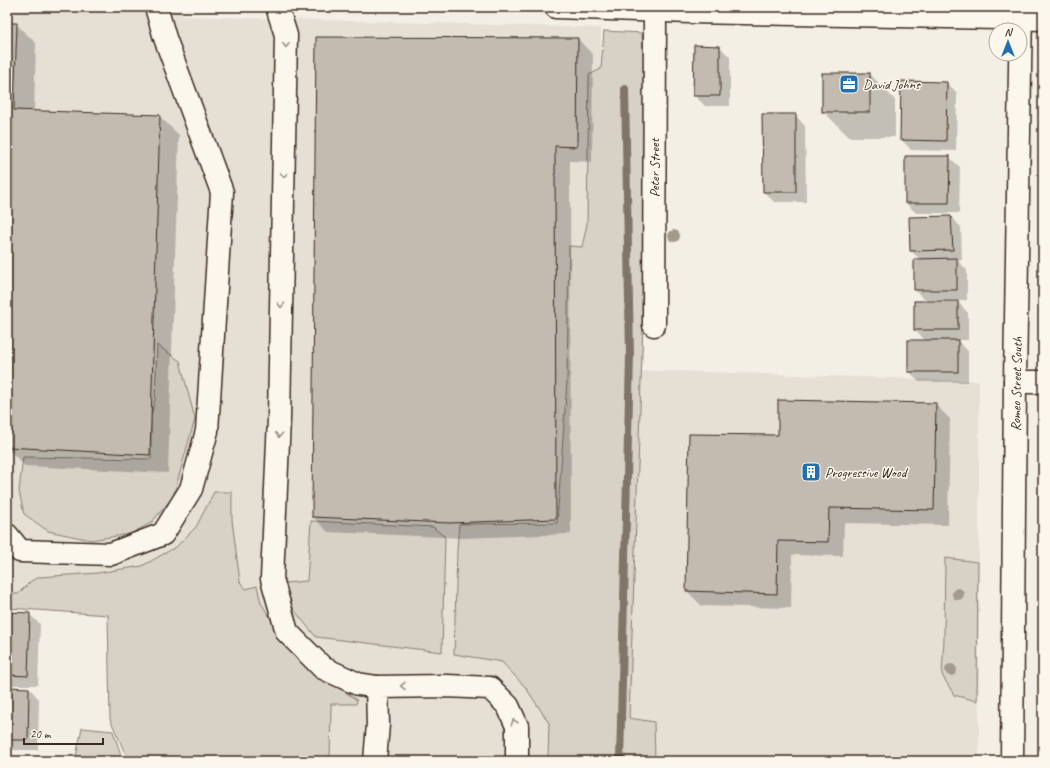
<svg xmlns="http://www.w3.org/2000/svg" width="1050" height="768" font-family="Caveat,sans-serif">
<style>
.built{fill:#e5dfd4}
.green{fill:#d8d1c6;stroke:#8a7e72}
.shadow{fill:#0003}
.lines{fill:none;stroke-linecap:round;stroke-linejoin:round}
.stream{stroke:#817468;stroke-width:8}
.building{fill:#c3bbb0;stroke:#3b2a1e}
.minor-casing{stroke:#3b2a1e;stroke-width:25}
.major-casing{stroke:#3b2a1e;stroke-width:25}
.minor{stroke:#fbf7ec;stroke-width:22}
.major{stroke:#fbf7ec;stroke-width:22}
.tree{fill:#a39a8e}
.oneway{stroke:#9b9085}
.labels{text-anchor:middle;stroke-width:3;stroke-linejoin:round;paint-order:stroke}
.poi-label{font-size:14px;fill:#3b2a1e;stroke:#fbf7ec;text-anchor:start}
.street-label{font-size:14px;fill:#3b2a1e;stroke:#fbf7ec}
</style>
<rect width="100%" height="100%" fill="#f3efe4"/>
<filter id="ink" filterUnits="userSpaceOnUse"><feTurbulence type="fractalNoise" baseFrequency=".025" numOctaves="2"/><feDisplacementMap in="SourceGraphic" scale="8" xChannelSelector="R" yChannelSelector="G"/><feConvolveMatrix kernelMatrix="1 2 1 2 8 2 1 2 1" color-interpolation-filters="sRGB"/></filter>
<g filter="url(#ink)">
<polygon class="built" points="7,7 182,7 182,16 601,28 599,371 675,371 979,381 979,761 204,761 206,611 7,604"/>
<g class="green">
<polygon points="604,31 642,33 647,106 647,213 629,718 654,722 655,761 548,761 549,723 526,688 502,662 454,654 457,551 459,524 557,523 567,381 569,246 582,247 587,224 589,75 601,69"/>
<polygon points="157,345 180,361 195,419 173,497 151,523 130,534 91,540 48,531 24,514 19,491 23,457 151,459 151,416 155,400"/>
<polygon points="214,492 232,492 232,520 240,582 246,589 257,586 261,603 281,635 338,687 357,700 356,704 331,704 330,761 131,761 128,760 110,719 108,615 7,608 7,593 18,594 31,581 39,577 97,573 142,566 176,547 196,527"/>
<polygon points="311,521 433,527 445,537 442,652 316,637 294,610 284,583 307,581"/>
<polygon points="945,558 978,562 977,701 954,695 942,675 944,639"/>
<polygon points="82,728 113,731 123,761 75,761"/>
</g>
<g class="shadow">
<polygon points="7,24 16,24 36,43 34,112 159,116 179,135 168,473 25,466 7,448"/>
<polygon points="317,38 578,39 593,55 592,162 570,161 571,534 464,538 328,532 313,517"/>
<polygon points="720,47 730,57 730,106 705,106 694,95"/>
<polygon points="870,74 895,100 895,137 849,137 823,111"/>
<polygon points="947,83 957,93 956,151 911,150 901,139"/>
<polygon points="795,115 805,126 806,202 774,202 764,192"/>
<polygon points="949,157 960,167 959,213 916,213 906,203"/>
<polygon points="951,217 961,227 962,260 957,260 967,270 967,300 925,300 915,290 921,260 911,251"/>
<polygon points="958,302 968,313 968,340 957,340 968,351 968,382 919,382 909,371 926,341 915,330"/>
<polygon points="935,404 950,419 948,525 844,523 843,556 792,555 791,608 702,606 687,591 779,436"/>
<polygon points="7,613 29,614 40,624 38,685 7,685"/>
<polygon points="7,688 29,688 39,699 38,750 7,750"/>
</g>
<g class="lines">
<polyline class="stream" points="620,761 630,356 625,89"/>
</g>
<g class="building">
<polygon points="7,23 17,23 14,110 160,115 150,455 7,447"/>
<polygon points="316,37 578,38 577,147 555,146 556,519 449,523 312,517"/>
<polygon points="694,45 720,46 720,96 693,96"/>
<rect x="822" y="73" width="48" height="39"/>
<polygon points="901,81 947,82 946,141 900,140"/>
<polygon points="762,114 796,114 796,192 763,192"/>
<polygon points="905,156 950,156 949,203 905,203"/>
<polygon points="951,216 953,250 910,251 909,217"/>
<polygon points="957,258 957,290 914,290 914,259"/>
<rect x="914" y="301" width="44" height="29"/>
<rect x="908" y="340" width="50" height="32"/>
<polygon points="778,400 936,403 934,510 829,508 828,542 778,541 777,594 686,591 689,434 778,435"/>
<polygon points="7,612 30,613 28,676 7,675"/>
<polygon points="7,687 29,688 28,740 7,740"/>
</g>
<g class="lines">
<g class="minor-casing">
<g id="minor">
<polyline points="277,7 286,35 279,419 272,579 287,632 323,668 358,684 377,687"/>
<polyline points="556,7 690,12 1043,19"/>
<polyline points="654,325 655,11"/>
<polyline points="1015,382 1043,382"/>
<polyline points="7,535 20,551 111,554 163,534 191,489 207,431 222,192 165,38 156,7"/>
<polyline points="375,761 378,724 377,687 447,686 490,688 508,706 517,726 517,761"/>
</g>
</g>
<g class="major-casing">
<polyline id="major" points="1012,761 1015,382 1021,7"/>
</g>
<use href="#minor" class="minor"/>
<use href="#major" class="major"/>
</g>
<g class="tree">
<circle cx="674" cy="236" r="6"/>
<circle cx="958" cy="594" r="6"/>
<circle cx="951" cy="670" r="6"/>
</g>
<defs><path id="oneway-chevron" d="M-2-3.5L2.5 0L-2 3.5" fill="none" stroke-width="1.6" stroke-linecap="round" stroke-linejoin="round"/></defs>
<g class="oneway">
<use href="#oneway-chevron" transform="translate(286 45) rotate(91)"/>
<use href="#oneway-chevron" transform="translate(284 175) rotate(91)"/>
<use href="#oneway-chevron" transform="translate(281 305) rotate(91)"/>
<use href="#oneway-chevron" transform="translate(279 435) rotate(93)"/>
<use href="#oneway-chevron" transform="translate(403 686) rotate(179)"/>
<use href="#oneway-chevron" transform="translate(514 722) rotate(-109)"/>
</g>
</g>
<defs>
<g id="office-square" transform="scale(1)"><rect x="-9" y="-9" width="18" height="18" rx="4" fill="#1f6fb2" stroke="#fbf7ec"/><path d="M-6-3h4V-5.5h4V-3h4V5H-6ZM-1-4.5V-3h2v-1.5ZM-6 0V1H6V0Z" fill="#fff"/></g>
<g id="building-square" transform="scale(1)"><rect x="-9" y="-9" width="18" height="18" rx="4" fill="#1f6fb2" stroke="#fbf7ec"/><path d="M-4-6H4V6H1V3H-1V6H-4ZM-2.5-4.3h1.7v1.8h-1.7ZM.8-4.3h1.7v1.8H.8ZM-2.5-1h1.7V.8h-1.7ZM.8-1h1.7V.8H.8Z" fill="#fff"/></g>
</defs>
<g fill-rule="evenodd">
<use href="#office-square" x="849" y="84"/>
<use href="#building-square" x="811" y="472"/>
</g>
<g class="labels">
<g class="poi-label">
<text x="863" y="89">David Johns</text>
<text x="825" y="477">Progressive Wood</text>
</g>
<g class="street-label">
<text transform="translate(654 168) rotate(-90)" y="5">Peter Street</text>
<text transform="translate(1016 384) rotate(-89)" y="5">Romeo Street South</text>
</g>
</g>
<rect width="1050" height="768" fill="none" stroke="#fbf7ec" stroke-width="24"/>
<rect x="12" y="12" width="1026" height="744" fill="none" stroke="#3b2a1e" stroke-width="1.5" filter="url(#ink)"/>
<g transform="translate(1008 42)"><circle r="19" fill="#fbf7ec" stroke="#aea59a"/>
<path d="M0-3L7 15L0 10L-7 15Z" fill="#1f6fb2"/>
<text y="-6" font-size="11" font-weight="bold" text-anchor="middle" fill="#3b2a1e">N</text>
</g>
<path d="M24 738v6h79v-6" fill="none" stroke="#3b2a1e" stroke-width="2"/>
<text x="30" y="738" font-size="12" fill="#3b2a1e" stroke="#fbf7ec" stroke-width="3" paint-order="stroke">20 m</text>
</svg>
